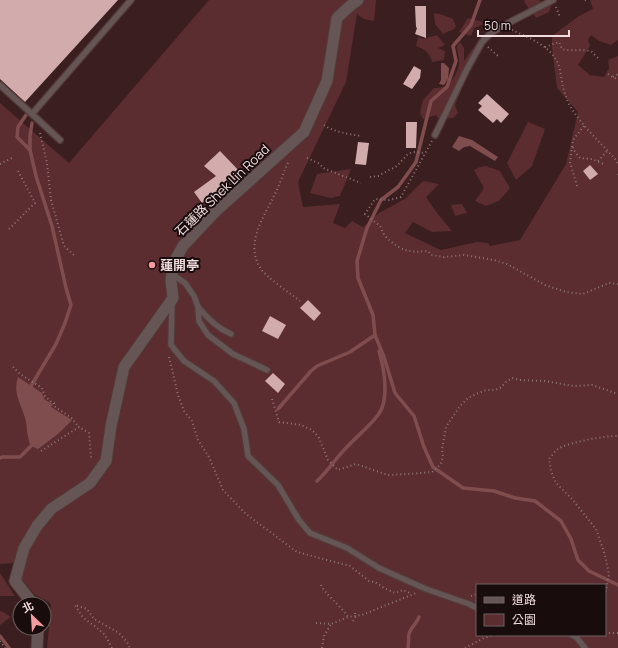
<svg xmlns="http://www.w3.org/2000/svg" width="618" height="648" font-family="Manrope,'Noto Sans TC',sans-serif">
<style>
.green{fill:#5b2c30;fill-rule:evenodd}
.water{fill:#804d4f}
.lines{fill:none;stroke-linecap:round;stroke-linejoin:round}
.stream{stroke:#804d4f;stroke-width:3.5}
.building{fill:#d2abac}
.lane-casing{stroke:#54393a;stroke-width:8}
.street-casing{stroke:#54393a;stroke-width:13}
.path{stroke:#907777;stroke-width:2;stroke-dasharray:1 3;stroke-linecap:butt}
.lane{stroke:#655555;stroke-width:5.5}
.street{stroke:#655555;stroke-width:11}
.poi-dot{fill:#f49b9f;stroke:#190c0d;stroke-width:1.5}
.labels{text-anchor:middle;stroke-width:4;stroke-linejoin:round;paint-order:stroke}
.street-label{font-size:13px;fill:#f1dddd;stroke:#190c0d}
.poi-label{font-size:13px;font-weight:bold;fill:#f1dddd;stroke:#190c0d;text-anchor:start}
</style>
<rect width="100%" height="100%" fill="#3b1e1f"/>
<g class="green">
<path d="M209,0H376L374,21L364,19L357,14L346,82L298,182L303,207L340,204L333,223L345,228L352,221L363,227L379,213L394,205L406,198L423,181L439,184L426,197L437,213L452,231L432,232L413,222L405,233L441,250L477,242L488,243L490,246L520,240L566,164L578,112L557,88L552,48V36L579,16L593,9L590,0H618V40L611,45L599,41L591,35L588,40L590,46L578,65L590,75L604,77L609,68L608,60L618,56V648H47L51,605L49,602L35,595L13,570L15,563L0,564V103L69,163ZM477,585H605V635H477Z"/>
<polygon points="524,0 538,0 551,6 549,12 536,18 525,3"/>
<polygon points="434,13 443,15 453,19 456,26 454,29 443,34 435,24"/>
<polygon points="468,18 486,23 474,28 471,36 459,32"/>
<path d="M437,35L445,45L438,48L445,51L444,60L432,62C429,52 426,50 416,46L418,37L423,39Z"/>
<path d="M479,40H482L475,63L466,78L455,105L458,113L453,118L439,119L436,115L423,119L420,113L423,100L434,88C447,89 456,78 459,65C460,59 457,52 457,46L460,42L464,48V61Z"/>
<polygon points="528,122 545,129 532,166 516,180 507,163"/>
<polygon points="486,166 500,171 510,188 499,201 486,206 475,201 484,188 474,170 480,167"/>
<polygon points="351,169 340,196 331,198 310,193 317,174"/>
<polygon points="462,204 467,213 455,216 451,205"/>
<polygon points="0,573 15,596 0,596"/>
<polygon points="1,611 11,617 0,625 0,612"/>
</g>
<g class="water">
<polygon points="441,63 444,63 449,68 448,79 444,85 439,84 441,80"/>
<polygon points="459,136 472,140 498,157 495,161 470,146 464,147 459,151 452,147"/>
<path d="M18,377L42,393L45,400L53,404L51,407L72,420L58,434L38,449C33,447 30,446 29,441C27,435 27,428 26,422C23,406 12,395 18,377Z"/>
</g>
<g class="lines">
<g class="stream">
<polyline points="480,0 471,25 453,46 456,61 447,87 431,101 416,162 398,187 381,200 367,228 357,261 358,278 373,315 375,335 384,357 395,393 414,416 424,447 433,467 463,488 494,491 515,498 535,501 561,521 571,539 578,560 589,571 618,585"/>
<polyline points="26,115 18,127 17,137 30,150 36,176 52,226 66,288 71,305 65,323 56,344 31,386"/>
<polyline points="30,150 30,136 32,123"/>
<polyline points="278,409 311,371 317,366 350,352 375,335"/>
<polyline points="0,458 2,457 20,457 31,446"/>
<path d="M317,481C328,471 335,459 346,448C356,437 369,427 378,415C390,400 384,368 379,351"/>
<polyline points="0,636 9,648"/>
<path d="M408,648C409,643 408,639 409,634C411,627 417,623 419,617"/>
</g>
</g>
<g class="building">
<polygon points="0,0 118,0 25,102 0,79"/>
<polygon points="415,6 426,6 426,38 415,34 417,28 416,27"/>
<polygon points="414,66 421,70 420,78 412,89 403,84"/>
<polygon points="487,94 509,114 501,123 497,119 493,123 478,110 482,106 478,103"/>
<polygon points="406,122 417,122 416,148 406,148"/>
<polygon points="358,142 369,143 366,165 355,164"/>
<polygon points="220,151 244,176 234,185 230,181 202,203 194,192 216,176 204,166"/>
<polygon points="590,165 598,174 590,180 583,171"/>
<polygon points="308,300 321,313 314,321 300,308"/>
<polygon points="270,316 286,325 278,339 262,331"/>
<polygon points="273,373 285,384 278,393 265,381"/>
</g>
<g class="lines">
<g class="lane-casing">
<g id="lane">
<polyline points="0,85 32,114 131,0"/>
<polyline points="32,114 60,140"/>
<polyline points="435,135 467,69 482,42 491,33 514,20 553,0"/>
<polyline points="172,274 185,283 194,296 198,307 199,321 208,335 233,354 267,370"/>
<polyline points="172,302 171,345 184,361 214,381 234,403 244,429 248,456 278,485 299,520 310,533 347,548 379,568 426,589 469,604 477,608"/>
<path d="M199,308C208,319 217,328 231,334"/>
<polyline points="572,635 577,638 585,648"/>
</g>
</g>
<g class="street-casing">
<g id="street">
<polyline points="33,604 15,581 24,548 37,526 51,509 90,483 106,461 111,426 124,367 173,298 171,281 173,264 183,246 215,212 304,132 327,81 337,18 351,5 358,0"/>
<polyline points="37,648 38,628"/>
</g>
</g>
<g class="path">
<polyline points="585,0 587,1"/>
<polyline points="556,7 560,17"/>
<path d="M512,30C531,39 555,47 560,70C562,83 564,95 570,106C582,126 600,142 616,160L618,164"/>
<polyline points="488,47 499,57"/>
<path d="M545,47L559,42L562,49C571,52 583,48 592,52C594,54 597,57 599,59"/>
<polyline points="608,74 618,80"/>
<polyline points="613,77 618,74"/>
<path d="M324,125C334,132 348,134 361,136"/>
<polyline points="40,133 47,163 51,200 64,246 76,257"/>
<path d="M432,141L401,197L389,200L375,199L365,214C370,218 375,222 380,226C382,230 383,234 386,237C400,251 410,253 428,251L431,255L444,257L464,255L494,260L507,264L545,285L566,292L583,294L609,283L618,284"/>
<polyline points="573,147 575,152 580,158 592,159 603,164"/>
<polyline points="307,158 320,164 323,168 361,183"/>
<polyline points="598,161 608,150"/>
<path d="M288,163C283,173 280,184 275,194C264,217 244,244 261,269C266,277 291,294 300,301"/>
<polyline points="0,164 12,158"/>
<polyline points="618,174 618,176"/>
<polyline points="370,177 378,176 397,166 408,154 413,152 425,153"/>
<polyline points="577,186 570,162 573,140 584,126"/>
<polyline points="9,229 35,203 18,171"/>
<polyline points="169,357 178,395 184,411 192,421 198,440 209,457 223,490 246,514 297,552 350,566 369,581 375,582 384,588 395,593 403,590 410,593"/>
<polyline points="13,367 20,374 42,388 45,396 50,401 54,403 54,406 73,419 74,421 79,427"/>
<polyline points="272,399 279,422 301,425 312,430 319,438 328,460 338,470 356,464 388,475 409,474 432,472 438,467 441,463 443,457 442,449 446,427 460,406 468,398 476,394 486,390 495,390 500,388 506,382 512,378 520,380 545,381 574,386 592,385 618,394"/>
<polyline points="41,451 79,427 89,433 91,458 92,460"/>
<path d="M321,585C324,593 341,606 348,617"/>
<polyline points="520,585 523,585"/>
<polyline points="471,596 477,594"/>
<path d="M605,596L609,575L605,555L596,529L572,499L556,483L551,471L549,459C552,456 555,451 558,449C566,443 608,435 618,436"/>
<polyline points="353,621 356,616 354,610"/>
<polyline points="316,623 331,624 348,617 362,615 416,593"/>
<polyline points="605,633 618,633"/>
<polyline points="0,641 5,648"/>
<polyline points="112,648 105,635 96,627 86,620 81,615 75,605 87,609 94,619 119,633 127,642 130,648"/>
<polyline points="322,648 324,636 331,624"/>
<polyline points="465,648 484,638 493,635"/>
</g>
<use href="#lane" class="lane"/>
<use href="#street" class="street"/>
</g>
<circle class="poi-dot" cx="152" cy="265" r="4"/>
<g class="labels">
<g class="street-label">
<text transform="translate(222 190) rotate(-44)" y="5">石蓮路 Shek Lin Road</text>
</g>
<g class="poi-label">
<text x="160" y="270">蓮開亭</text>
</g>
</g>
<rect x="476" y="584" width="130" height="52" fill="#190c0d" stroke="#6f6060"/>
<rect x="484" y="597" width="20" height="6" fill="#655555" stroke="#6f6060"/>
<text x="512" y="604" font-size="12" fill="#f1dddd">道路</text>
<rect x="484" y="614" width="20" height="12" fill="#5b2c30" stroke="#6f6060"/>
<text x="512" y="624" font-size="12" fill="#f1dddd">公園</text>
<g transform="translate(32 616) rotate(335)"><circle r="19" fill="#190c0d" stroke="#6f6060"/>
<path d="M0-3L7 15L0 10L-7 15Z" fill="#f49b9f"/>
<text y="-6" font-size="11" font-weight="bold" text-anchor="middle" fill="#f1dddd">北</text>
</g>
<path d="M478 30v6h91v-6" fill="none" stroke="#f1dddd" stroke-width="2"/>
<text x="484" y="30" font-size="12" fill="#f1dddd" stroke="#190c0d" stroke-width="3" paint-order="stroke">50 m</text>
</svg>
